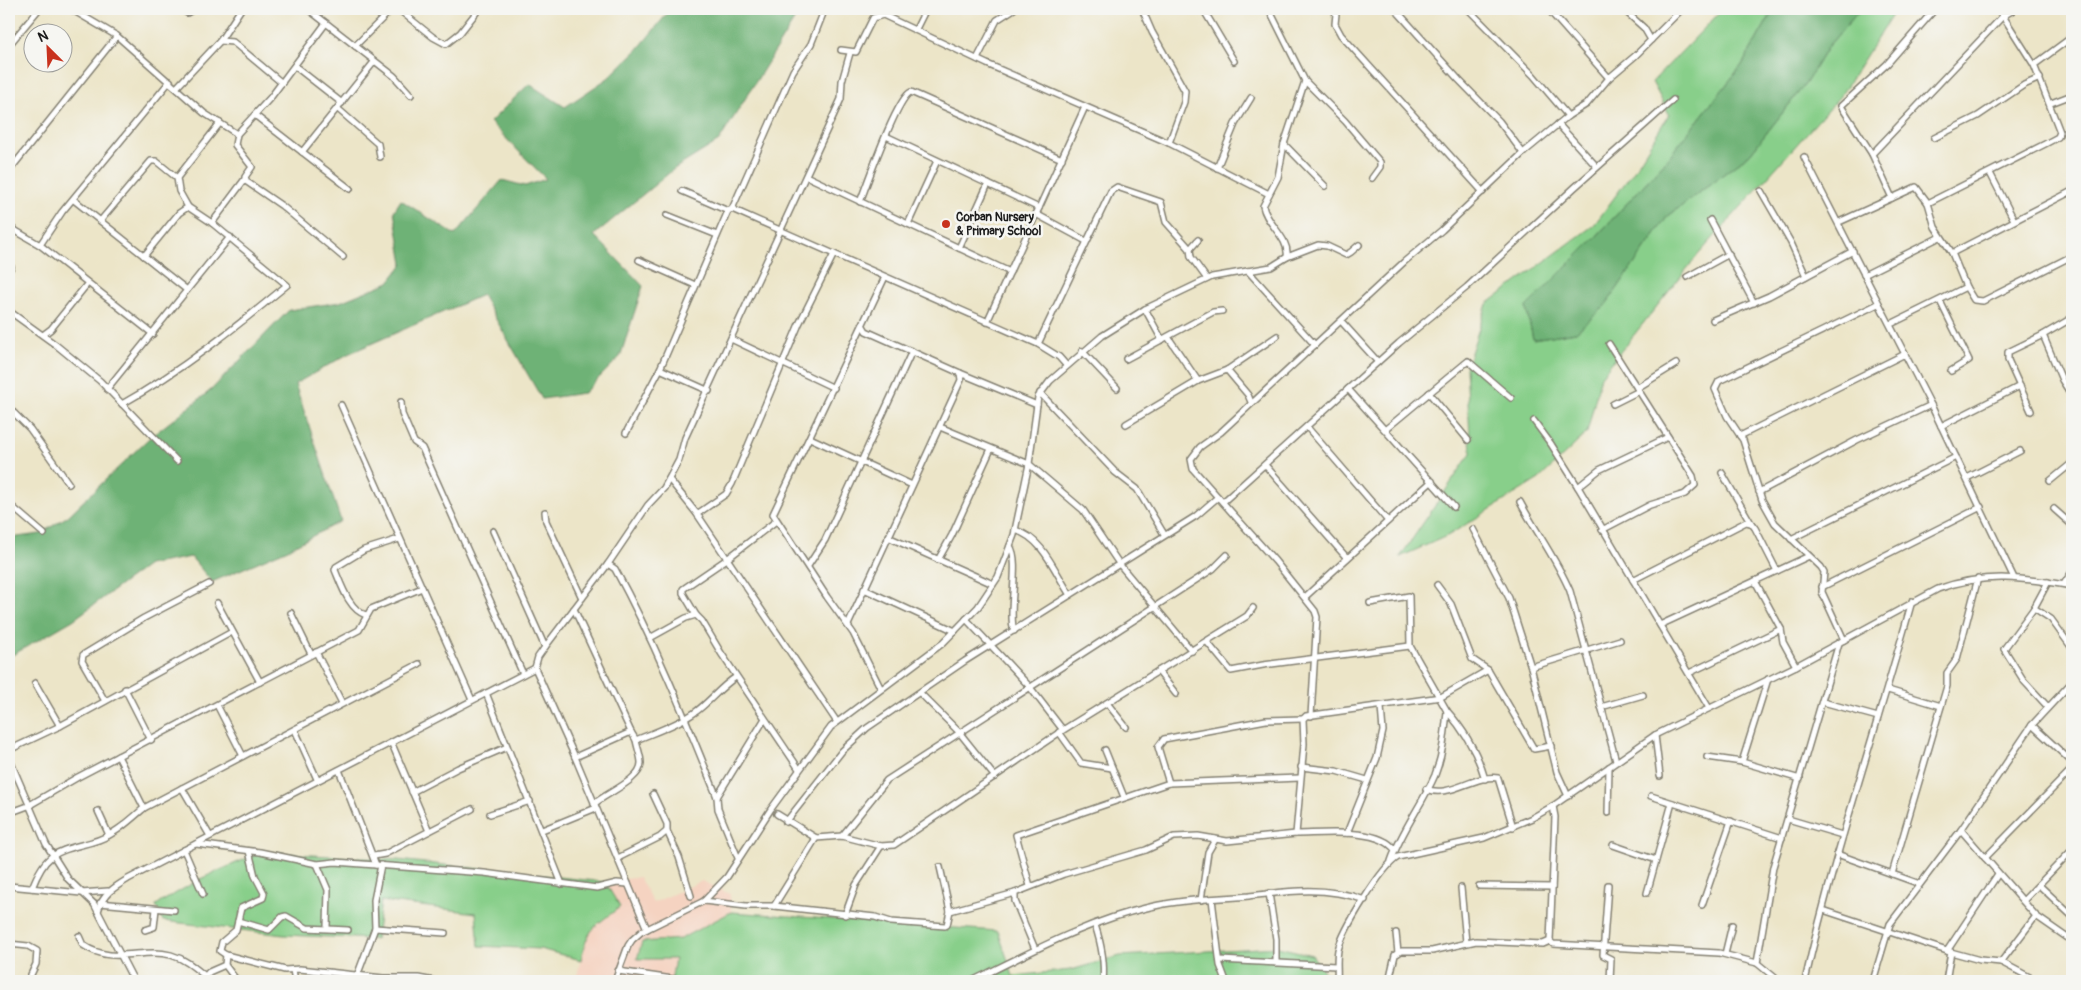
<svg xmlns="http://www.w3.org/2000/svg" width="2081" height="990" font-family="Pangolin,sans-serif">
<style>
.built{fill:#f5d3c1}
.green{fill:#88cf8a;stroke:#527653}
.forest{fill:#6eb276;stroke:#456749}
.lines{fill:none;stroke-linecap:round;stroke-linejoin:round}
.minor-casing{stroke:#848072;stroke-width:8}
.major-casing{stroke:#848072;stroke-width:9}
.minor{stroke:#fff;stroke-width:5}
.major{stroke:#fff;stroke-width:6}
.poi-dot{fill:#c8321e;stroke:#f6f6f2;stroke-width:2}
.labels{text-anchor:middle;stroke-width:5;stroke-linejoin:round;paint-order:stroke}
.poi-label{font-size:12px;font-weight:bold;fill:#1c1c1c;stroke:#f6f6f2;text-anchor:start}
</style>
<rect width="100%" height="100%" fill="#f6f6f2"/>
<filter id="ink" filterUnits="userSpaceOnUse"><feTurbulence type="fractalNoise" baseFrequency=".02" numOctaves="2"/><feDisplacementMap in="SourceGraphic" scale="10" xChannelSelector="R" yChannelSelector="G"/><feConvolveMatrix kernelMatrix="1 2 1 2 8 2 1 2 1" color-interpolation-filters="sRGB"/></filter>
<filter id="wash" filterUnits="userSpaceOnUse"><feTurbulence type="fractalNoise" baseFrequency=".0096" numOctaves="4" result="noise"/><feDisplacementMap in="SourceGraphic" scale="20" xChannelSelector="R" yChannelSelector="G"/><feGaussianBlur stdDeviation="1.12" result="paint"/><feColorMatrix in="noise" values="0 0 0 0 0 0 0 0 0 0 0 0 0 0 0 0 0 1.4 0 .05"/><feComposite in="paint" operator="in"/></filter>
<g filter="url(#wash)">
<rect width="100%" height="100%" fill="#ece5c8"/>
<polygon class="built" points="639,877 653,903 702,881 730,894 731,912 680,939 642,942 637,959 675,959 671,981 576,981 585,938 595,926 620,907 605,882"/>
<g class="green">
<polygon points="1723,9 1774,9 1742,65 1664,163 1596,237 1526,307 1533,339 1576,332 1605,306 1667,217 1750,154 1806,83 1828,46 1861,9 1896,9 1841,95 1698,255 1601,376 1587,433 1539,479 1449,535 1400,557 1471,453 1466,368 1487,304 1594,225 1633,172 1669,114 1652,82"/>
<path d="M261,852L397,860L605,882L620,907C595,926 587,928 581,960L540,949L479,946L476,913L381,901L376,939L284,935L163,921L156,905L200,879Z"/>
<polygon points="731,912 998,931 1013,976 1071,970 1120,956 1278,947 1312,955 1331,981 671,981 675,959 637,959 642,942 680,939"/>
</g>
<g class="forest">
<polygon points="671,9 801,9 719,141 674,169 594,235 643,286 620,357 584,393 542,399 482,295 348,354 295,384 341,521 288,549 212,582 191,557 148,565 73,620 9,657 9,538 40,534 68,516 148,439 211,390 289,310 340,302 389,282 403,264 394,211 401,200 455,235 502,180 525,186 546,179 490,122 529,84 565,107 608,78 638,49"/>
<polygon points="1774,9 1861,9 1828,46 1806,83 1750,154 1667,217 1605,306 1576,332 1533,339 1526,307 1596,237 1664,163 1742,65"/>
</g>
</g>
<g filter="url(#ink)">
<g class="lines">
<g class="minor-casing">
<g id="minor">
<polyline points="71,9 117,36 204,113 237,134"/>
<polyline points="181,9 187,13 194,9"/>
<polyline points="308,9 394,76 411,95"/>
<polyline points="398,9 433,37 446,44 460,33 479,9"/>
<polyline points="1142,9 1152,32 1185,91 1184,102 1169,143"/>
<polyline points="1203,9 1234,61"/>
<polyline points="1333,9 1336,14 1335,24 1341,35 1483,192"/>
<polyline points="1395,9 1459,80 1499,121 1523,153"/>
<polyline points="1468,9 1533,75 1568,116"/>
<polyline points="1548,9 1609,78"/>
<polyline points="1623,9 1644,28 1651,40"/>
<polyline points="326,23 271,97 237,134 235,145 252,167 245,177 247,182 282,206 343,257"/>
<polyline points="916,29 926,9"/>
<polyline points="220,41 233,42 282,83"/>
<polyline points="9,45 39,9"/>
<polyline points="355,46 392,9"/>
<polyline points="841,50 856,52 873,18 883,15 987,64 1169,143 1269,194"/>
<polyline points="977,59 997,20 1014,9"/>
<polyline points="2034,65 2072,37"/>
<polyline points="296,67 342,103"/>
<polyline points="1305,81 1345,121 1380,162 1380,167 1372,178"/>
<polyline points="177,87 220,41 241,9"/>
<polyline points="2051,103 2072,95"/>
<polyline points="338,109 378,144 380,157"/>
<polyline points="256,116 350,189"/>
<polyline points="1558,124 1597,167"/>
<polyline points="886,136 1039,208"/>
<polyline points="1934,138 1978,116 2024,85 2040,78"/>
<polyline points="1284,144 1325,186"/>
<polyline points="302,152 374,62"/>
<polyline points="1872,154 2003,16 1997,9"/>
<polyline points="1804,157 1931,405 2014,578"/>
<polyline points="1217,168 1235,124 1251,98"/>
<polyline points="9,171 117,36"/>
<polyline points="1990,173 2014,220"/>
<polyline points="806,176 1010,272"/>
<polyline points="682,191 728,211"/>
<polyline points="1761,191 1791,243 1806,276"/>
<polyline points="1892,198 1916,187 1928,203 1935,227 1952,253 1966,287"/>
<polyline points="74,200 187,290"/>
<path d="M860,202C867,184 897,97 911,92L1062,159"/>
<polyline points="1928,203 2045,144 2058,137 2060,132 2034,65 2003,16 2015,9"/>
<polyline points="188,207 179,191 177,178 220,123"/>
<polyline points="732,209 793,71 811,44 824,11"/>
<polyline points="1036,214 1086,241"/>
<polyline points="667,215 717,235"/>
<polyline points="101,220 151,161 156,161 177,178"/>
<polyline points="1710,220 1754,303"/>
<polyline points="1839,222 1892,198 1872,154 1841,106 1887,64 1935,9"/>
<polyline points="212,223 245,179"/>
<polyline points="908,224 937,161"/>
<polyline points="9,227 40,245 153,334"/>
<polyline points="40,245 62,212 170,81"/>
<polyline points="959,248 988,184"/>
<polyline points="1190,249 1198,240"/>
<polyline points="1952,253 2072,191"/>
<polyline points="1287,257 1318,245 1327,246 1346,255 1351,252 1359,245"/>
<polyline points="639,260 695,285"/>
<polyline points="9,270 11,267"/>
<polyline points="1248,271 1315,345"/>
<polyline points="1864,275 1940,237"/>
<polyline points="1687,277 1729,254"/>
<polyline points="1940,301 1969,360 1951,371"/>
<polyline points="1145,309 1162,340"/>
<polyline points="9,311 56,345 100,381 177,461"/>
<polyline points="1713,320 1769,296 1853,251"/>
<polyline points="1341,321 1378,362"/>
<polyline points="987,322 1085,107"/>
<polyline points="1891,324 1966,287 1974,300 1983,301 2072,256"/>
<polyline points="863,326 866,331 960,373 1037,405"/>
<polyline points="43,335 51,329 88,283"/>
<polyline points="2043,335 2062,380 2069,391"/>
<polyline points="1168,337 1198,381"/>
<polyline points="731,339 834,388"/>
<polyline points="1038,344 1111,191 1117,187 1161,202 1166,222 1190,249 1191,257 1207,279"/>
<polyline points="1082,351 1117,388"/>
<polyline points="1126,359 1213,312 1222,311"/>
<polyline points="660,369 728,211 732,209 1038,344 1059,357 1066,365"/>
<polyline points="1227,370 1248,395 1251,402"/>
<polyline points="2072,387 2069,391 2072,394"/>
<polyline points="1637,388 1676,364"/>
<polyline points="107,389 230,237"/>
<polyline points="1348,389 1454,507"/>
<polyline points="1040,393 1115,472 1137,489 1164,534"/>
<polyline points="1429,393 1468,440"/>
<polyline points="401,402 402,414 414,442 422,448 523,674"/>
<path d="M122,404C181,371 235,328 287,285L212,223L188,207L179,213L144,256"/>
<polyline points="1613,404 1639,391"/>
<polyline points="341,405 472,700"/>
<polyline points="9,408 30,429 69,484"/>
<polyline points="2031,411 2008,360 2008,352 2043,335 2072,318"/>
<polyline points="1534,421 1551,444 1578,487"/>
<polyline points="1126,424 1198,381 1227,370 1277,336"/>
<polyline points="1941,426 2020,386"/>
<polyline points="940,427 1029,464 1083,510 1120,565 1192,651"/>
<polyline points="1307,427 1388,521"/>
<polyline points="1386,429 1468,361 1511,398"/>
<polyline points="626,433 660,369 709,391"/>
<polyline points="1740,436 1905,354"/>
<polyline points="1668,437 1599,470 1578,487 1709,708"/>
<polyline points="810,438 912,485"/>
<polyline points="1265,465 1347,558"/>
<polyline points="1722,473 1751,523"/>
<polyline points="1967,478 2020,451"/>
<polyline points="669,479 697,514 837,722"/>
<polyline points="2050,481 2072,463"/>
<polyline points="1759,492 1857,440 1931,405"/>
<polyline points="1223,502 1399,343 1467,287 1574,188 1673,100"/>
<path d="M1520,502C1536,532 1557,560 1570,591L1616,761"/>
<polyline points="9,504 44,534"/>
<polyline points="2054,509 2072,525"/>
<polyline points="545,512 546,521 582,598"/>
<polyline points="697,514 726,494 732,484 799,324 834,254"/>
<polyline points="1473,529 1509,598 1531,667 1557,772 1568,796"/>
<path d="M1015,530C1043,538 1055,572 1070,595"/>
<polyline points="1602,530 1650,505 1685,494 1695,485 1693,476 1609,344"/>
<polyline points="493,531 545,647"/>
<polyline points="888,537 993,584"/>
<polyline points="1791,539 1956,457"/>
<path d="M1010,546C1021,561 1007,611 1014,631"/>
<polyline points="938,560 952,535 991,449"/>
<path d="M608,564L615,569C655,642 686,720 717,797L718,809L738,858"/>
<polyline points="808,566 825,540 912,351"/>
<polyline points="1633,580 1746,522 1751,523 1755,528 1777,571"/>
<polyline points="1755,581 1781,629 1783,642 1796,666"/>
<polyline points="2064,584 2072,572"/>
<polyline points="1437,585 1451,604 1472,659 1488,670 1534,749 1551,746"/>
<polyline points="1822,587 1981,507"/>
<polyline points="864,589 955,631"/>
<polyline points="1305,597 1432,481"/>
<polyline points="217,603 260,682"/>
<path d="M1370,603L1409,596L1410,646L1447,711C1464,730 1478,755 1485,779"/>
<polyline points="2034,608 2051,619 2072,648"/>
<polyline points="574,609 631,732"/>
<polyline points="291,613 311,654"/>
<path d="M366,615C349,610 341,584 335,570L336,567L364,550L399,539"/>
<polyline points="696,615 683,593 683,589 727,559 776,521"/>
<polyline points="966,619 1029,686 1063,730"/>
<polyline points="848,625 961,380 960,373"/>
<polyline points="1660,625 1809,556"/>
<polyline points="650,638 686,618 696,615 702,621 721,653 799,769"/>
<polyline points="1844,640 1822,592 1824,572 1821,567 1775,523 1762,500 1743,440 1727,416 1715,389 1719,381 1878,304"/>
<polyline points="1207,642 1231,671 1263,665 1410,646"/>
<polyline points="316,652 342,703"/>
<polyline points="1531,667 1620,640"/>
<polyline points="535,668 575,757 647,929"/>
<polyline points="1158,671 1176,694"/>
<polyline points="1689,673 1781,629"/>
<polyline points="35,683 60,726"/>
<polyline points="125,689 151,740"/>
<polyline points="881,689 853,633 827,597 773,514 885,277"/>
<polyline points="1888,690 1941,706"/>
<polyline points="486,693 562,884"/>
<polyline points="920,693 959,732 995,777"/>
<polyline points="105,701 82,661 83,655 144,618 209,584"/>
<polyline points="1823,702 1878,717"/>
<polyline points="1107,703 1126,727"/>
<polyline points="217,705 243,756"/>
<polyline points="1601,707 1643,695"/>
<polyline points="2048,707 2024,681 2004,649 2034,608 2048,582"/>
<polyline points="1311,716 1317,617 1315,611 1275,561 1193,469 1191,459 1200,447 1221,432 1404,262 1442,230 1523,153 1568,116 1587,104 1609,78 1635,56 1682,9"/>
<polyline points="2032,725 2072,762"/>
<polyline points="295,730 317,779"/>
<polyline points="1059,732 1081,763 1112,768"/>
<polyline points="1655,735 1660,776"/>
<polyline points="392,744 429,831"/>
<polyline points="9,750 60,726 232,632"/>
<polyline points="1105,750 1124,797"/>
<polyline points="118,756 144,808"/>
<path d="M575,757L631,732L636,740C655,732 677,725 694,713C709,703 720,687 736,677"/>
<polyline points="1707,757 1742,762 1800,779"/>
<polyline points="9,758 46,844 68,879 94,904 134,981"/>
<polyline points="1742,762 1768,679"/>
<polyline points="1301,767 1336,771 1367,780"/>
<polyline points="339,770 376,865"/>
<polyline points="1169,783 1158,747 1164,739 1266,720 1303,719"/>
<polyline points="182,788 210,836"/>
<path d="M1426,789C1449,799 1475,774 1498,778L1513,827"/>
<polyline points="412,792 458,768 507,747"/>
<polyline points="1651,796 1782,838"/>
<polyline points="717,797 764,720"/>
<path d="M594,804C606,793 641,780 641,763C641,756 637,747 636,740"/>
<polyline points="1553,806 1555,817 1550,941 1553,944 1719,953 1757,963 1779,981"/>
<polyline points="98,811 109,835"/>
<polyline points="9,813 28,806 78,777 359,630 371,609 422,588"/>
<polyline points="1608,813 1609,767"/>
<polyline points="490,814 530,801"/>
<polyline points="777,814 816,838 842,836 881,846 894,845 1063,730 1247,616 1253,608"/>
<polyline points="1788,819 1842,835"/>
<polyline points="786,822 842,751 867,728 965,661 1196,516 1218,497"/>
<polyline points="542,830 596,808"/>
<polyline points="1961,830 2036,916 2072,941"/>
<polyline points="667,831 679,857 691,896"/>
<polyline points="1347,833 1377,758 1383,731 1381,707"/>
<polyline points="842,836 887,780 1213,569 1227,555"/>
<polyline points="196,844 260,852 317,864 335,862 484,873 597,888 617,883 628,884"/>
<polyline points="1613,845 1656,860"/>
<polyline points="184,850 203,894"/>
<path d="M1395,850C1379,827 1322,834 1296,834L1304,744L1303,719L1306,716L1441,697L1488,670"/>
<polyline points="249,851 255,876 264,893 263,898 241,908 236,930 222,942 220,951 226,955 285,970 300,969 383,978 418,978 434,981"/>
<polyline points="1837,854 1920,884"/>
<polyline points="374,856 385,854 472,809"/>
<polyline points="618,858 660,837 667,831 667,824 653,794"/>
<polyline points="1985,858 2072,769"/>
<path d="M1391,861C1402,830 1422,805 1435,775C1443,754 1445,733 1447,711"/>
<polyline points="317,864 328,890 327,927"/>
<polyline points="1892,874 1947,686 1947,673 1957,659 1978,578"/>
<polyline points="1608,885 1603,955 1611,959 1610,981"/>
<polyline points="2039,885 2072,916"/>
<polyline points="9,886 81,893 108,891"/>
<polyline points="1030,886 1016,835 1169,783 1300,778"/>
<polyline points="1479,886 1552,887"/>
<path d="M32,888C46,851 57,852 92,842C112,837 128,822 144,808L419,664"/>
<polyline points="1461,888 1466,942"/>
<polyline points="1269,893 1276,939 1276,963"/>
<polyline points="1647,893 1672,803"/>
<polyline points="1212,899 1220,965 1226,981"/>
<polyline points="1201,900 1208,852 1215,840"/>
<polyline points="704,901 746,906 774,906 875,917 891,922 945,926 947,925 950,911 940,867"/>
<polyline points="2023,901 2072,850"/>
<polyline points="100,903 174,910"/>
<polyline points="1702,905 1731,821"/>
<polyline points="774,906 816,838"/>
<polyline points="1823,910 1947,951 1980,960 2001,962 2037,981"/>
<path d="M98,911C103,894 113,888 128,879L535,668L538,657L545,647L608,564L648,505L664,488L679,460L685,438L841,99L842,81L850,53"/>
<polyline points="950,911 1015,893"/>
<polyline points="845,915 856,885 881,846"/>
<polyline points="238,921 269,930 282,917 286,916 307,928 348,930"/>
<path d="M1095,925C1101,943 1105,962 1103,981"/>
<polyline points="375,928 445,933"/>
<polyline points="145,930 154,927 156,909"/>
<polyline points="1396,933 1398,953"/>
<path d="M79,936L83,945C114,966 141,947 171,955C185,959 194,967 205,976"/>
<polyline points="9,944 28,946 37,951 36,964 28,981"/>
<polyline points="1035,949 1015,901 1015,893 1064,874 1146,850 1174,837 1198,836 1227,841 1296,834"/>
<polyline points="1947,951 1998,874"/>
<polyline points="1725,954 1732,925"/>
<polyline points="226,955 225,965 237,981"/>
<polyline points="1220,960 1336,966"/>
<polyline points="2001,962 2036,916"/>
<polyline points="1757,963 1773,867 1839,643"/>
<polyline points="293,970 295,981"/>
<polyline points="618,971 686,981"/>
<polyline points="357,976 375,928 374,900 381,865"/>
<polyline points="201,981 209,972 225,965"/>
<path d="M615,981L628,946L632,940L641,932L704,901L727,877L771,809L831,727L943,643L978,607L998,577L1014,535L1029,464L1038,397L1050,381L1102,336L1145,309L1212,277L1271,267L1287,257C1290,238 1266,224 1263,206L1278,177L1284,144L1305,81L1269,9"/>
<path d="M972,981C1029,953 1087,921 1150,907C1182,899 1216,899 1249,896C1290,891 1324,886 1365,900"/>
<path d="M1337,981C1338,971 1336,961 1338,950C1343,930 1381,867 1398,857L1484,838L1532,818L1553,806L1655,735L1796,666L1938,589C1986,572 2024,578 2072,586"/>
<polyline points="1389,981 1395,955 1401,951 1432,951 1476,941 1543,944 1550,941"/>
<polyline points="1410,981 1417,978 1449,981"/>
<path d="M1805,981C1834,852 1877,728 1912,601"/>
<polyline points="1873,981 1890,924 1961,830 2032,725 2072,682"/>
<polyline points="1946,981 1951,952"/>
</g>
</g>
<g class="major-casing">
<polyline id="major" points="9,11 11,9"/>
</g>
<use href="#minor" class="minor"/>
<use href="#major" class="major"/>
</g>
</g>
<circle class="poi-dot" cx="946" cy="224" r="5"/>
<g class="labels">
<g class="poi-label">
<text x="956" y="221">Corban Nursery<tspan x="956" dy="14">&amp; Primary School</tspan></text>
</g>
</g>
<rect width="2081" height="990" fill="none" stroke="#f6f6f2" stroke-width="30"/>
<g transform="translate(48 48) rotate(336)"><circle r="24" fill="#f6f6f2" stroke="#9f9f9c"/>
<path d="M0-4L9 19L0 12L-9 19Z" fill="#c8321e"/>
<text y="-8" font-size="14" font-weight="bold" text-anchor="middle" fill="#1c1c1c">N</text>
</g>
</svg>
